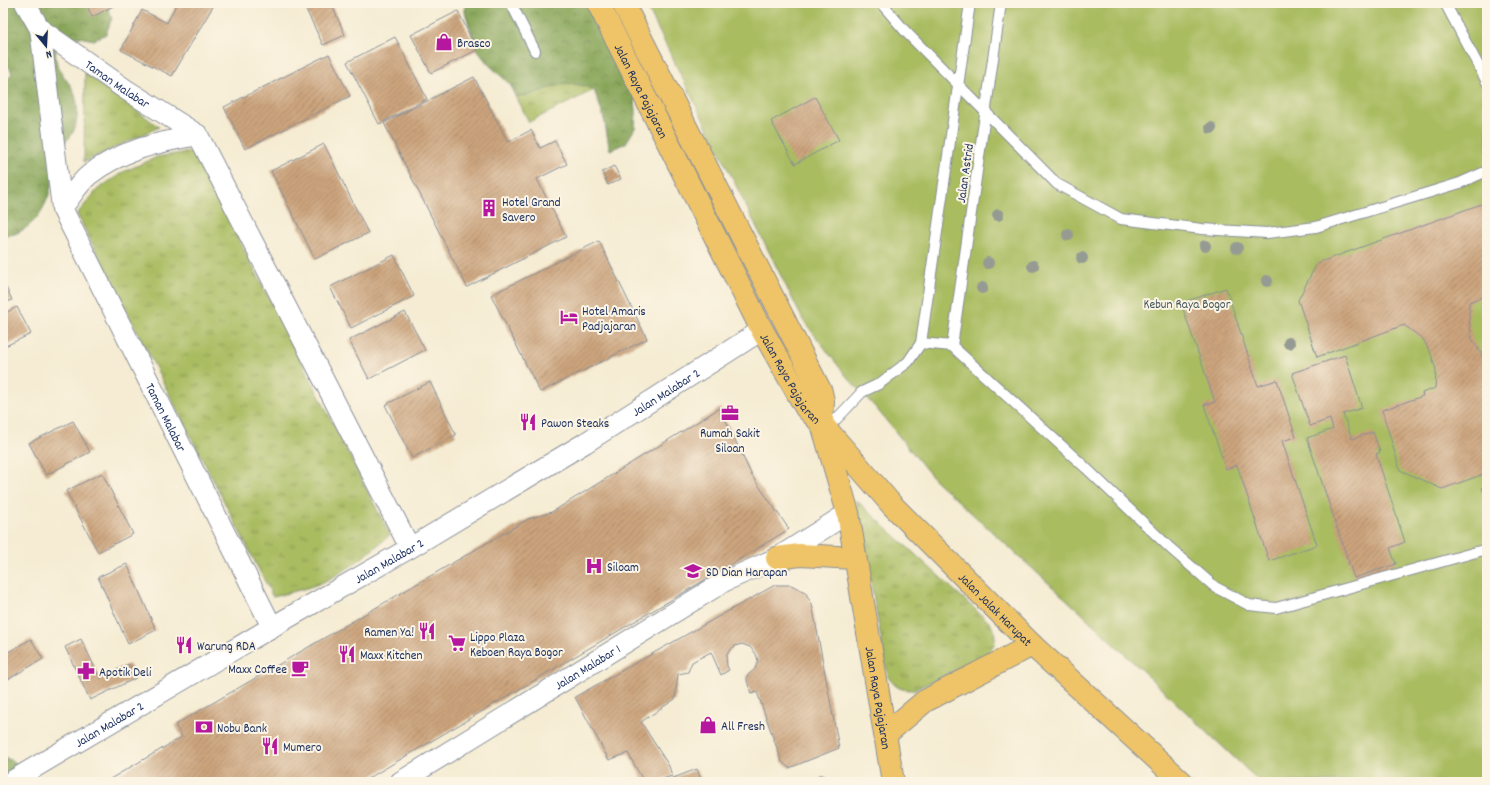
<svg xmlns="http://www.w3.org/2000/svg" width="1490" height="785" font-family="Dekko,sans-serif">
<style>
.grass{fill:url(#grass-tufts);stroke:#62765f}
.forest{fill:url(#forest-crowns);stroke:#506a5a}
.green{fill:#a9bc60;stroke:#62765f}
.building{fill:url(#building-hatch)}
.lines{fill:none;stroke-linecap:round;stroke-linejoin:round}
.service-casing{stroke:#888e98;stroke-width:12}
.minor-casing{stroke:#888e98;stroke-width:22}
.primary-casing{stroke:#888e98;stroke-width:24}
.trunk-casing{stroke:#888e98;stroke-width:24}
.service{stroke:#fff;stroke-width:10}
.minor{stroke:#fff;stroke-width:20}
.primary{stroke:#efc469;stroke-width:22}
.trunk{stroke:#efc469;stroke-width:22}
.tree{fill:#959b93}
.labels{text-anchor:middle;stroke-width:4;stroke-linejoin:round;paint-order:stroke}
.poi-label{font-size:13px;fill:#1b2f5e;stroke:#fcf5e5;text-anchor:start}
.street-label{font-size:13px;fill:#1b2f5e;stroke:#fcf5e5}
.park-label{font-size:13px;fill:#46595f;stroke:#fcf5e5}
</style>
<defs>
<pattern id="grass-tufts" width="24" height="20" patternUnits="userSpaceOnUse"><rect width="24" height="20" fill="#a9bc60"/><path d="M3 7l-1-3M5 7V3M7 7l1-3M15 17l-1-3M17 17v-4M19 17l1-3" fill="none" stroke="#899952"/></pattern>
<pattern id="forest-crowns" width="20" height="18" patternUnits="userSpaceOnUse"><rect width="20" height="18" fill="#86a456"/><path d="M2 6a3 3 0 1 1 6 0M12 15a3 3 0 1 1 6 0" fill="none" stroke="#6d864a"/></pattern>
<pattern id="building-hatch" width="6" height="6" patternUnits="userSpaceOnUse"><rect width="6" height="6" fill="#cca47d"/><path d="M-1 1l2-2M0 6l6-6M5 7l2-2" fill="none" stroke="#a5866a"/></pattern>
</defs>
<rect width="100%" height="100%" fill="#fcf5e5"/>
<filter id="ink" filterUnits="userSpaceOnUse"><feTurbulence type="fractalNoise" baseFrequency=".025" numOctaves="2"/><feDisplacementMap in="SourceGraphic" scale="8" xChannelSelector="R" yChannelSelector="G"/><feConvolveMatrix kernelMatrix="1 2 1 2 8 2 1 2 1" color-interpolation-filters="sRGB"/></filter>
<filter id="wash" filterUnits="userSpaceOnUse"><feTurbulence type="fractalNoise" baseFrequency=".012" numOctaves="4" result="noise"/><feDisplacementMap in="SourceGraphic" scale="16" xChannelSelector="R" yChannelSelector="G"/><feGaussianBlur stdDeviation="0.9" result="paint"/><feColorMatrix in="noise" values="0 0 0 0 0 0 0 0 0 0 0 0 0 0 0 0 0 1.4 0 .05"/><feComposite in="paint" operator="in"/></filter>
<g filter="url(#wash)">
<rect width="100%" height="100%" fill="#f5ecd3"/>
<g class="grass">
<polygon points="469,3 594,90 529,122"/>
<polygon points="85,72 159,127 84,162"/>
<path d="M194,151L390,535C373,549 355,565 335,576C317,587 294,591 273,597L77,214L98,189L123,172L157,157Z"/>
<path d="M856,500L990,623C1000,641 995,648 979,659L914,690C900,690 896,688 888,677Z"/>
</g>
<g class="forest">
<path d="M3,3H103L107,6L112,18L106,34L94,40L79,37H65L56,47C56,50 55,55 56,59C57,69 67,80 72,88C79,100 79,118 74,130C71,138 62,145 56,151C54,181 49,217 19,232C14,235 8,235 4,236L3,87L12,73L3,57Z"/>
<path d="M465,3H637L638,8L637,23L628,37L624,52L635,97L636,113L635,128L626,143L610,150C607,138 606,126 603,115C600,106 597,98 594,90L583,85L565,83L532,94L515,97L514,88L488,64L477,50L465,12Z"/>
<polygon points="3,756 16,763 18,776 3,782"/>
</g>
<polygon class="green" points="645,3 1487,3 1487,782 1260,782 1078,610 934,479 876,408 847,377 803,320"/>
<g id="blocks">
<g class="building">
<polygon points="86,3 119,3 92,17"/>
<polygon points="177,3 215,3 172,76 121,50 142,10 167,23"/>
<polygon points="303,3 331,3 345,35 323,45"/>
<polygon points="458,11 477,50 431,73 411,35"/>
<polygon points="395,37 427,99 379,124 347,62"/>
<polygon points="329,54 350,96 245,149 224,107"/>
<polygon points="474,77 508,142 531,130 540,148 555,141 567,164 537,179 566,237 467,287 384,123"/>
<polygon points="815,97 839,140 795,164 771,121"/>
<polygon points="324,144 368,233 315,259 271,171"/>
<polygon points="614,166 621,179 608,185 602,172"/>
<polygon points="1487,202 1487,295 1469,302 1469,320 1472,339 1487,363 1487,473 1442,489 1400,470 1382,410 1423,396 1422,393 1435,388 1436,370 1431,354 1423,339 1404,325 1317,357 1298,300 1317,263"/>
<polygon points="599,241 647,339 540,392 491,295"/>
<polygon points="394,255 414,296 351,328 330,287"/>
<polygon points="3,281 12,300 3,304"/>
<polygon points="1226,288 1258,386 1277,380 1296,437 1282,441 1317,545 1269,561 1237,465 1226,469 1204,405 1215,402 1181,303"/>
<polygon points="17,307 31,334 3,347 3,314"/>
<polygon points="405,312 425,350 369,379 349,340"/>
<polygon points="1345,355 1362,408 1343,414 1352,439 1373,432 1380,452 1376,454 1405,542 1390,548 1396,564 1354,578 1307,438 1333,429 1330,419 1310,426 1292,373"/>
<polygon points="430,382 456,435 412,458 385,405"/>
<polygon points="720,408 752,476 789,529 737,561 362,782 105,782 182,737 175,725 528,519 552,512"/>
<polygon points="73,421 90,452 46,475 29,443"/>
<polygon points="102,473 133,534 98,552 66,491"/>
<polygon points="1487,486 1487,500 1482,488"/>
<polygon points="127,564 156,630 128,644 98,577"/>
<polygon points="775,585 791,585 805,592 812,604 839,748 789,768 782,762 757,692 751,694 747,680 747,676 755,669 758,661 756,654 750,647 742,644 735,646 729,651 726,657 727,666 729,670 721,675 711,652 692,662 688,672 678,674 675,699 641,722 669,766 672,776 653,782 644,782 628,753 609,760 575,697"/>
<polygon points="31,639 43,659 3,682 3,655"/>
<polygon points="81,639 100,678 129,664 136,678 90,700 65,647"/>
<polygon points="697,769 702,782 663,782"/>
</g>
</g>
</g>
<g filter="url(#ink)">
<use href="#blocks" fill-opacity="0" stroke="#888e98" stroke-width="1"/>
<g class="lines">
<g class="service-casing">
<g id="service">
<polyline points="511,3 535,51"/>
<polyline points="881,3 906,32 1057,184 1121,219 1202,229 1267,233 1316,227 1460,183 1487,171"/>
<polyline points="1445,3 1487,82"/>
<polyline points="921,343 952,346 1086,468 1170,548 1215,587 1249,605 1276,608 1487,549"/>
<polyline points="952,346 1001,3"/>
<polyline points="827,429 862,392 879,384 908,362 921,343 970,3"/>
<polyline points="821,780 821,782"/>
</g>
</g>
<g class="minor-casing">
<g id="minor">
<path id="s1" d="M25,3L40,29L62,208L272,627"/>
<path id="s2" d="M40,29L125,89L198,135L410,548"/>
<path d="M62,208C71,197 79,183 89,175C120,150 160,142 198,135"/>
<path id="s3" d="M10,782L272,627L410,548L585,443L762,330"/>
<path id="s4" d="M400,782L725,581L777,558L848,513"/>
</g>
</g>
<g class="primary-casing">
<g id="primary">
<path id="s5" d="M822,424L892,505L1032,645L1182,782"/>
</g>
</g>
<g class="trunk-casing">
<g id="trunk">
<path id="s6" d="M598,3L762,330L806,408L822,424L848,513L893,782"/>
<polyline points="623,3 821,392 823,401 822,424"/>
<polyline points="777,558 800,555 855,558"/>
<polyline points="886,734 925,701 1032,645"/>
</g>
</g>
<use href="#service" class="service"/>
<use href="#minor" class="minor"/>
<use href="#primary" class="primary"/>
<use href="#trunk" class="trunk"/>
</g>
<g class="tree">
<circle cx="1211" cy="128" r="6"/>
<circle cx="998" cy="215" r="6"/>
<circle cx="1068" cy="235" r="6"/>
<circle cx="1205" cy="246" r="6"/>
<circle cx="1237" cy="248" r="6"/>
<circle cx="1082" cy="258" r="6"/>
<circle cx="988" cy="263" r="6"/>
<circle cx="1033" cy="266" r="6"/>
<circle cx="1267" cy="281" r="6"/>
<circle cx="982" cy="288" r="6"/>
<circle cx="1289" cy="343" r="6"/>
</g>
</g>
<defs>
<g id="shop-bare" transform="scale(1.38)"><path d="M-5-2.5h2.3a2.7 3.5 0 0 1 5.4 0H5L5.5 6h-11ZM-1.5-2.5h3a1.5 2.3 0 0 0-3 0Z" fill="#b5179e" stroke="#fcf5e5" stroke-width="2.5" paint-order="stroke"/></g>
<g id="building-bare" transform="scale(1.38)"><path d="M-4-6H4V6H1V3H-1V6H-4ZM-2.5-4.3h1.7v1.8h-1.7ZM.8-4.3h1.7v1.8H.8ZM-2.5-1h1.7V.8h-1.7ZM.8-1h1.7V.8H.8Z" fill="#b5179e" stroke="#fcf5e5" stroke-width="2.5" paint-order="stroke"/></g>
<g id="hotel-bare" transform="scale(1.38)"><path d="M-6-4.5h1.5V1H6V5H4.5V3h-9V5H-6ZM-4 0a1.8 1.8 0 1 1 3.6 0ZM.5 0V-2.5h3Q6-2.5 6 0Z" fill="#b5179e" stroke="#fcf5e5" stroke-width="2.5" paint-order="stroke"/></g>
<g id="office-bare" transform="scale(1.38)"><path d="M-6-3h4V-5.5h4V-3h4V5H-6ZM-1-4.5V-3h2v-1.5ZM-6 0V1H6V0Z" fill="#b5179e" stroke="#fcf5e5" stroke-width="2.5" paint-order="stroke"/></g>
<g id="restaurant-bare" transform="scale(1.38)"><path d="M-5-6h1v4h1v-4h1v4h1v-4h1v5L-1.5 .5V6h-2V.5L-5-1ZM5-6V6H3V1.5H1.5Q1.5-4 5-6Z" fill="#b5179e" stroke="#fcf5e5" stroke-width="2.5" paint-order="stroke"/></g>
<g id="hospital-bare" transform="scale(1.38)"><path d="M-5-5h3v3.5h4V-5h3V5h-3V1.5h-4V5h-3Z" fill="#b5179e" stroke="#fcf5e5" stroke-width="2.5" paint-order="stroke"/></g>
<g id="school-bare" transform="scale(1.38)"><path d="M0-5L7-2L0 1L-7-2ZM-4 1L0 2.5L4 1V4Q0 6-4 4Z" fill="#b5179e" stroke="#fcf5e5" stroke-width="2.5" paint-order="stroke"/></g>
<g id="supermarket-bare" transform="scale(1.38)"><path d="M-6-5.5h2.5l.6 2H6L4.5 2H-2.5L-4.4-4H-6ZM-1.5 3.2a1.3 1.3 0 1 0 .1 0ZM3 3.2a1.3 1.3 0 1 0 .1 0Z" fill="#b5179e" stroke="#fcf5e5" stroke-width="2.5" paint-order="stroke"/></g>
<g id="cafe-bare" transform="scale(1.38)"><path d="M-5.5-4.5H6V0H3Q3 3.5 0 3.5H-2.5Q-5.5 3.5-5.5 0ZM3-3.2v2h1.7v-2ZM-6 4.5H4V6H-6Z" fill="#b5179e" stroke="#fcf5e5" stroke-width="2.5" paint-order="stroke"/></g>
<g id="pharmacy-bare" transform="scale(1.38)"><path d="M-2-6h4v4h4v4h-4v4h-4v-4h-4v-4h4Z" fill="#b5179e" stroke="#fcf5e5" stroke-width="2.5" paint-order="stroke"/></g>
<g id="bank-bare" transform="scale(1.38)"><path d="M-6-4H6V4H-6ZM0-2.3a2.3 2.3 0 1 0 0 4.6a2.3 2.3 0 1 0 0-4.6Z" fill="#b5179e" stroke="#fcf5e5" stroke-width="2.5" paint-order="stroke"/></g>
</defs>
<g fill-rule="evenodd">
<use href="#shop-bare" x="444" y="42"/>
<use href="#building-bare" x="489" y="208"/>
<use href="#hotel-bare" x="569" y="317"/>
<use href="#office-bare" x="730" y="413"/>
<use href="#restaurant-bare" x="528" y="422"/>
<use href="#hospital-bare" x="594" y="566"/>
<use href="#school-bare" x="693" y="571"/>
<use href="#restaurant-bare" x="427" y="631"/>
<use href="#supermarket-bare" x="457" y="643"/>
<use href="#restaurant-bare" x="184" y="645"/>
<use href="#restaurant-bare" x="347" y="654"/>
<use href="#cafe-bare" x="300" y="668"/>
<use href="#pharmacy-bare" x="86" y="671"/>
<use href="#shop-bare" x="708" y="725"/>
<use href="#bank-bare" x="204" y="727"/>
<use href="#restaurant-bare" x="270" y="746"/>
</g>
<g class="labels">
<g class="poi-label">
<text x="457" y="47">Brasco</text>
<text x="502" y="206">Hotel Grand<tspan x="502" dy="15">Savero</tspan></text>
<text x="582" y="315">Hotel Amaris<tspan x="582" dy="15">Padjajaran</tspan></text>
<text x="541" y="427">Pawon Steaks</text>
<text x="730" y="437" text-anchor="middle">Rumah Sakit<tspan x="730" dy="15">Siloan</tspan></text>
<text x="607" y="571">Siloam</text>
<text x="706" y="576">SD Dian Harapan</text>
<text x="414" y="636" text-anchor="end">Ramen Ya!</text>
<text x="470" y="641">Lippo Plaza<tspan x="470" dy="15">Keboen Raya Bogor</tspan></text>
<text x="197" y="650">Warung RDA</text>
<text x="360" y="659">Maxx Kitchen</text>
<text x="287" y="673" text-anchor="end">Maxx Coffee</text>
<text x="99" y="676">Apotik Deli</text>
<text x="721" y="730">All Fresh</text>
<text x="217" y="732">Nobu Bank</text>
<text x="283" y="751">Mumero</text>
</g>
<g class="street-label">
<text dy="5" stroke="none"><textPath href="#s2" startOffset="95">Taman Malabar</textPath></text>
<text dy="5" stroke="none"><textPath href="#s6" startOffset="98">Jalan Raya Pajajaran</textPath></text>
<text transform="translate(964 173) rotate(-82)" y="5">Jalan Astrid</text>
<text dy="5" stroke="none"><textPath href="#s6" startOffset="422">Jalan Raya Pajajaran</textPath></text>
<text dy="5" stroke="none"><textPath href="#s3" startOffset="763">Jalan Malabar 2</textPath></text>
<text dy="5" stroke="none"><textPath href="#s1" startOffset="444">Taman Malabar</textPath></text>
<text dy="5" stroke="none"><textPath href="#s3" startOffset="439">Jalan Malabar 2</textPath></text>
<text dy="5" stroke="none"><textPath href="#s5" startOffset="254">Jalan Jalak Harupat</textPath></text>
<text dy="5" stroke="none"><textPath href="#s4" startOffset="220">Jalan Malabar 1</textPath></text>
<text dy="5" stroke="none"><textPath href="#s6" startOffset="758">Jalan Raya Pajajaran</textPath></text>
<text dy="5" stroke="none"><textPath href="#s3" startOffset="115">Jalan Malabar 2</textPath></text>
</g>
<g class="park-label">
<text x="1187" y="308">Kebun Raya Bogor</text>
</g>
</g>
<rect width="1490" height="785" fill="none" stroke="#fcf5e5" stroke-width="16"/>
<g transform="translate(46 46) rotate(162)" stroke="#fcf5e5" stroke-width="3" paint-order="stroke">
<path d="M0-3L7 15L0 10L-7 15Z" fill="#1b2f5e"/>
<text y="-6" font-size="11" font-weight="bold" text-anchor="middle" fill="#1b2f5e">N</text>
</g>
</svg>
